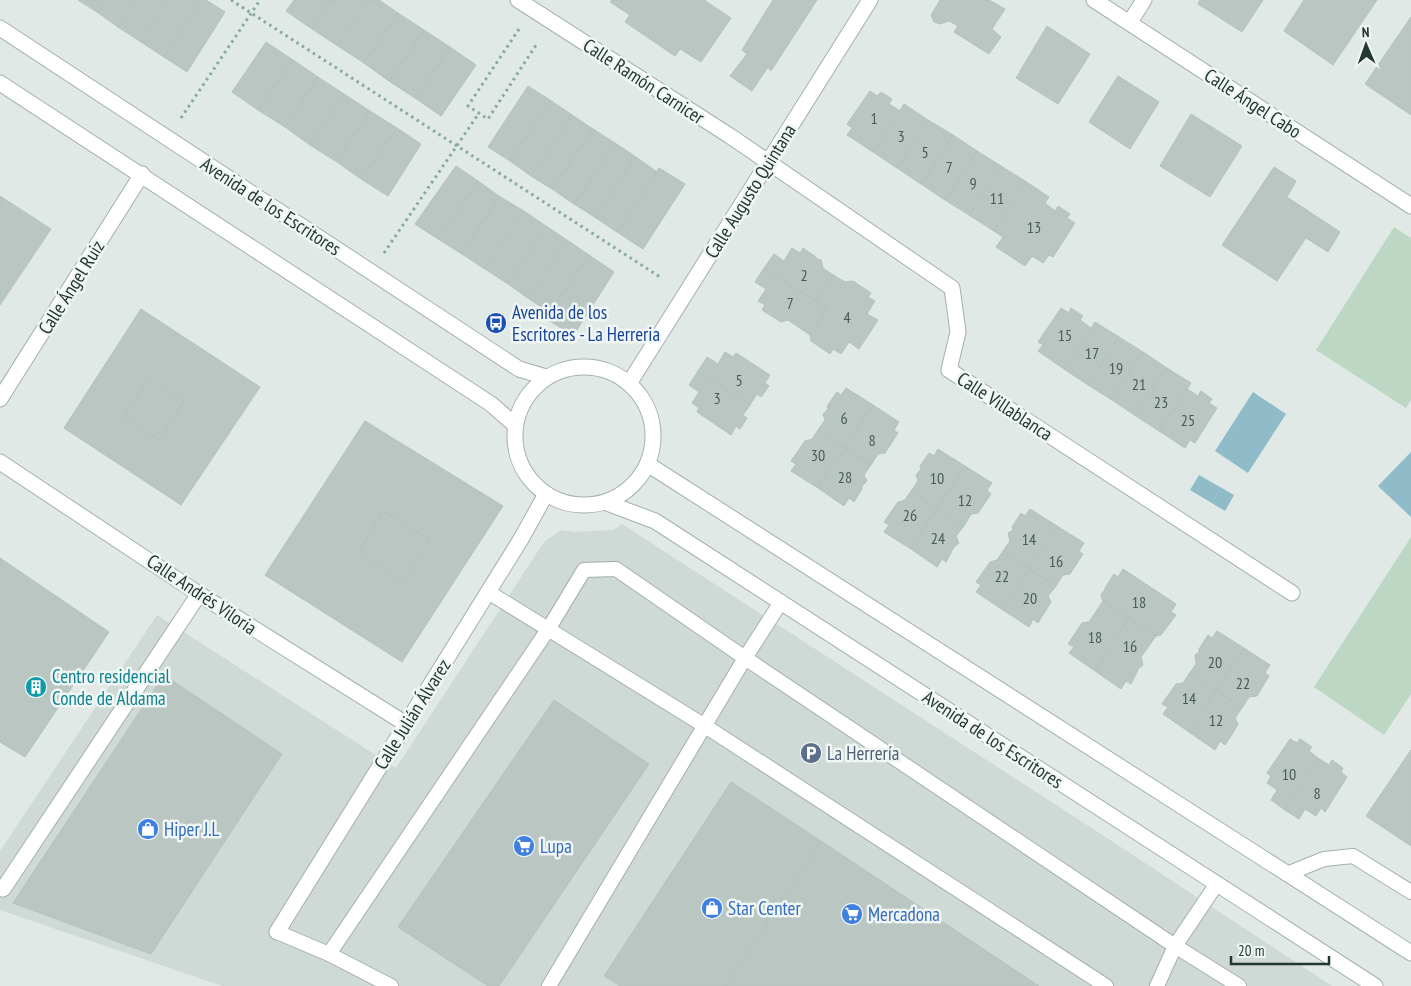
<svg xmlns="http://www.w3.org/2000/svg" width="1411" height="986" font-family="'PT Sans Narrow',sans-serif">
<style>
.built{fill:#cfd9d5}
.green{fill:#bcd8c5}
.water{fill:#8fbcc8}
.building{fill:#b9c6c2;stroke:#b4c2bd;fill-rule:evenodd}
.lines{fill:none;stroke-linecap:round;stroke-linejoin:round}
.service-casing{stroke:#a4b0ad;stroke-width:16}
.minor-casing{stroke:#a4b0ad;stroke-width:17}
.tertiary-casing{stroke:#a4b0ad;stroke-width:17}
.path{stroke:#85a9a0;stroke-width:3;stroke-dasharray:2.5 4;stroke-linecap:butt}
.service{stroke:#fff;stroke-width:14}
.minor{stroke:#fff;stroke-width:15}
.tertiary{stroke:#fff;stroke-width:15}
.labels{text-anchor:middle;stroke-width:5;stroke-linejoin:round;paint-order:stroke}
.number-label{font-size:16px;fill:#485b57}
.street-label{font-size:19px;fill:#233733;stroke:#f0f6f4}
.transit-label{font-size:19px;fill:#164399;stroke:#f0f6f4;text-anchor:start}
.culture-label{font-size:19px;fill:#0d838f;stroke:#f0f6f4;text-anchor:start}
.service-label{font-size:19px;fill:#4e5e75;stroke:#f0f6f4;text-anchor:start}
.shop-label{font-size:19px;fill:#366cbe;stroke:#f0f6f4;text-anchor:start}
</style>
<rect width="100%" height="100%" fill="#e0e9e6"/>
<polygon class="built" points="622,524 1104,836 1332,986 222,986 0,910 0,851 157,615 396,768 544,542 561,530 574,532 613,530"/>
<g class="green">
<polygon points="1394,227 1411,238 1411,400 1406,408 1316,350"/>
<polygon points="1411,537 1411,694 1384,735 1314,687"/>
</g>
<g class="water">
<polygon points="1253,392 1286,414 1248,473 1215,451"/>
<polygon points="1411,452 1411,517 1378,486"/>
<polygon points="1199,475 1234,495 1225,511 1190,490"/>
</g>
<g class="building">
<polygon points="78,0 105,0 97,12"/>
<polygon points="105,0 136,0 118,27 97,12"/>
<polygon points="136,0 168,0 141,42 118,27"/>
<polygon points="168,0 201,0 164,57 141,42"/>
<polygon points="201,0 206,0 225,12 187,72 164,57"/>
<polygon points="294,0 331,0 312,29 286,11"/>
<polygon points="331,0 369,0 338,46 312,29"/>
<polygon points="369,0 379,0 398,13 364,63 338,46"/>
<polygon points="612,0 704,0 731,18 701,62 680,49 675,56 625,22 630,15 610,2"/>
<polygon points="773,0 817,0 771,71 768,67 752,91 730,76 747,54 742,50"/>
<polygon points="940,0 989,0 1005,9 992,29 1001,37 989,54 954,32 958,26 949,21 940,24 934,22 931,15"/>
<polygon points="1200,0 1263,0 1242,32 1198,4"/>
<polygon points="1304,0 1377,0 1333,65 1284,31"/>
<polygon points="398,13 424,30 389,81 364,63"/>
<polygon points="1411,17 1411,115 1365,84"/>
<polygon points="1047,26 1090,54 1058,104 1016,78"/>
<polygon points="424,30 450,47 415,98 389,81"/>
<polygon points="266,42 293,60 258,110 232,92"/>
<polygon points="450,47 476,65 441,116 415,98"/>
<polygon points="293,60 318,77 285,127 258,110"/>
<polygon points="1118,76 1159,102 1130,149 1089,122"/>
<polygon points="318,77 344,94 310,145 285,127"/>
<polygon points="528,86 550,100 510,161 488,147"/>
<polygon points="870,91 877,96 881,92 892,99 889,104 900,111 873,152 847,135 852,128 847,124"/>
<polygon points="344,94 370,111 337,162 310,145"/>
<polygon points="550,100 572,115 531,176 510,161"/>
<polygon points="904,104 928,120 897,168 873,152"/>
<polygon points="370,111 397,128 361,179 337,162"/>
<polygon points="1191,114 1242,146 1210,197 1160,166"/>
<polygon points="572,115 593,129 552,189 531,176"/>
<polygon points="928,120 953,135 921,184 897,168"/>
<polygon points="397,128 421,144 388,196 361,179"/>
<polygon points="593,129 615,143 574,204 552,189"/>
<polygon points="953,135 977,151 945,200 921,184"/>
<polygon points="615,143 636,157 596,218 574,204"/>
<polygon points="977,151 1001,166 969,215 945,200"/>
<polygon points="636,157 657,172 617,232 596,218"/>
<polygon points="456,166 478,181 438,239 415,224"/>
<polygon points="1001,166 1025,181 994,231 969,215"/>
<polygon points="1274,167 1296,181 1287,197 1340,232 1328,252 1306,238 1277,281 1222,245"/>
<polygon points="659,168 685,184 643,249 617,232"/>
<polygon points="478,181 499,196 462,254 438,239"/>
<polygon points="1025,181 1049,197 1045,203 1055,211 1058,206 1070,214 1067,218 1075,223 1053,257 1049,255 1043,263 1032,256 1025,266 996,247 1003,237 994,231"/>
<polygon points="0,196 51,229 0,305"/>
<polygon points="499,196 524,211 485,269 462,254"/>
<polygon points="524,211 546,226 508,284 485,269"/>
<polygon points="546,226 567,240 529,299 508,284"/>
<polygon points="567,240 589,255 551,313 529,299"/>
<polygon points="792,248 800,253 803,248 816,257 817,259 821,260 823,268 833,275 815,301 764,268 774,254 784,261"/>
<polygon points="589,255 614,272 573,336 547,319"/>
<polygon points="764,268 827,309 810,335 788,320 781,322 762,310 765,305 758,301 766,289 755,282"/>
<polygon points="833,275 845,282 853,281 871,293 868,297 875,301 867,314 878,320 859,349 849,342 841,354 833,349 830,354 811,341 810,335 827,309 815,301"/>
<polygon points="1061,308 1069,313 1071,308 1083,316 1080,320 1091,328 1064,369 1038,351 1043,345 1038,342"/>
<path d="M141,309L260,387L181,505L64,428ZM148,379L184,401L160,440L123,418Z"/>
<polygon points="1095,322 1119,337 1088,385 1064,369"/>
<polygon points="1119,337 1143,352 1112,400 1088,385"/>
<polygon points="725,352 733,357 736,353 770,375 765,383 769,386 761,397 757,394 750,405 698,371 707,357 718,364"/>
<polygon points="1143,352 1167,368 1136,416 1112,400"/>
<polygon points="1167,368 1191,383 1159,431 1136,416"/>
<polygon points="698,371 750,405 743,415 747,418 740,429 736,426 731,435 697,412 699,408 692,403 699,392 689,385"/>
<polygon points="148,379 184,401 160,440 123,418"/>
<polygon points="846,388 873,405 845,448 818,430 825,420 823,414 828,409 827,406 837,392 841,395"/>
<polygon points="1187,389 1198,396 1201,391 1212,399 1209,403 1217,408 1195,443 1190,440 1185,448 1159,431"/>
<polygon points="873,405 899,422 894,430 898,433 885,453 878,454 871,465 845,448"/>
<path d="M365,421L503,506L402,662L265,575ZM383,511L429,539L403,581L358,553Z"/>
<polygon points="818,430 845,448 818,488 791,471 796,464 791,461 805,441 812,439"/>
<polygon points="845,448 871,465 864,475 867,481 862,486 862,489 854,502 849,498 844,506 818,488"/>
<polygon points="938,449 965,466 937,509 911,491 918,481 916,475 921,469 920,466 929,453 934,456"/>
<polygon points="965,466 992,483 987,490 991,494 978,513 971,514 964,526 937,509"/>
<polygon points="911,491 937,509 911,549 884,532 889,525 884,522 898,502 905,500"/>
<polygon points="937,509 964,526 956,536 959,543 954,547 946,562 942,559 937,567 911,549"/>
<polygon points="1030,509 1057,526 1029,569 1003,551 1010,541 1008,533 1013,530 1012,527 1021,513 1025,516"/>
<polygon points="383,511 429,539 403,581 358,553"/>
<polygon points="1057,526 1084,543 1079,551 1083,554 1070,574 1063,575 1056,586 1029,569"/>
<polygon points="1003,551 1029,569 1003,610 976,592 981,585 976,582 990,562 997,560"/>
<polygon points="0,558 109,632 25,757 0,742"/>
<polygon points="1029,569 1056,586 1048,596 1051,602 1046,610 1038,623 1033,619 1029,627 1003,610"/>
<polygon points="1123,569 1176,604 1171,612 1176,615 1161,635 1156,636 1102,600 1101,594 1105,590 1105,588 1114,574 1118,577"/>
<polygon points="1103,601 1129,618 1095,671 1069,653 1074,647 1068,644 1082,623 1089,622"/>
<polygon points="1129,618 1156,636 1141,657 1143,665 1139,668 1131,684 1126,681 1121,689 1095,671"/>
<polygon points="1217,631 1244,648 1216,691 1189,674 1196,664 1195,655 1199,652 1199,649 1208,635 1212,638"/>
<polygon points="1244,648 1270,665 1265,673 1269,676 1257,696 1249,697 1242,708 1216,691"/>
<polygon points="1189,674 1216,691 1189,732 1163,714 1168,707 1162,704 1176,684 1183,683"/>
<polygon points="164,675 282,754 151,954 13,903"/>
<polygon points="1216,691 1242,708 1235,718 1238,724 1233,733 1225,745 1220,741 1215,750 1189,732"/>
<polygon points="554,700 649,764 499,986 488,986 398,927"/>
<polygon points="1290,739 1297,743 1300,739 1312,747 1309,751 1318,758 1285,810 1271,800 1277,790 1267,783 1271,776 1267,773"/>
<polygon points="1411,750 1411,846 1366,816"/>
<polygon points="1318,758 1329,765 1332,760 1343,768 1341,772 1347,777 1325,812 1321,808 1316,816 1305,809 1299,819 1285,810"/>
<polygon points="731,782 821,841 726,986 620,986 604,976"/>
<polygon points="821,841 1039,986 726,986"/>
</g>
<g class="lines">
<g class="service-casing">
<g id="service">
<polyline points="488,592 705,726 1106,986"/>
<polyline points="1287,874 1324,859 1353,856 1411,892"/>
<polyline points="277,932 329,954 391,986"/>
<polyline points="329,954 549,628 584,570 616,569 745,658 1175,946 1239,986"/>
<polyline points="549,986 745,658 781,602"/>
<polyline points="1157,986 1175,946 1216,885"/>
</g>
</g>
<g class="minor-casing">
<g id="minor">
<polyline points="518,0 730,136 952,288 958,332 949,370 1292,593"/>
<polyline points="1094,0 1411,206"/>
<polyline points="1130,22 1144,0"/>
<polyline points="630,382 870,0"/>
<polyline points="0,399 142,174"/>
<polyline points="0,462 199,594 406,724"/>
<polyline points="3,889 199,594"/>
<polyline points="277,932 521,539 546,494"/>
</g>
</g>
<g class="tertiary-casing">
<g id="tertiary">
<polyline points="0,28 519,369 546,377"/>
<polyline points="0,83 491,404 515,425"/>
<circle cx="584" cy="436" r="69"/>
<polyline points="649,465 1411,953"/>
<polyline points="607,503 655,521 1375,986"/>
</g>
</g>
<g class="path">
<polyline points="231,0 660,277"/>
<polyline points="519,29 468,106 488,119 538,42"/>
<polyline points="181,118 260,0"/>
<polyline points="384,253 479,113"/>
</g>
<use href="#service" class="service"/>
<use href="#minor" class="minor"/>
<use href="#tertiary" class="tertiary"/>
</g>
<defs>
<g id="bus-disc" transform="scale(1.125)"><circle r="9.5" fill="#1a4fb4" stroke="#f0f6f4"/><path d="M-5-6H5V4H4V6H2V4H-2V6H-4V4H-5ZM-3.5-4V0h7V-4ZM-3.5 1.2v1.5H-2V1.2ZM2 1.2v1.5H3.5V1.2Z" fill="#fff"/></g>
<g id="building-disc" transform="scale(1.125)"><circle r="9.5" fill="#0f9aa8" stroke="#f0f6f4"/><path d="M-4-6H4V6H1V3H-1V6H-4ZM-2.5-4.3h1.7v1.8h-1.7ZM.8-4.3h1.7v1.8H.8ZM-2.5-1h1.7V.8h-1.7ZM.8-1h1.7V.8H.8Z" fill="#fff"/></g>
<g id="parking-disc" transform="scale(1.125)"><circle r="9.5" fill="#5c6f8a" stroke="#f0f6f4"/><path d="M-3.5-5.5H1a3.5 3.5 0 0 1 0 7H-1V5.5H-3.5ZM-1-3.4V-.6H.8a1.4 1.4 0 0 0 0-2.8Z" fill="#fff"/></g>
<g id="shop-disc" transform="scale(1.125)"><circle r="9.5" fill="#3f7fe0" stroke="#f0f6f4"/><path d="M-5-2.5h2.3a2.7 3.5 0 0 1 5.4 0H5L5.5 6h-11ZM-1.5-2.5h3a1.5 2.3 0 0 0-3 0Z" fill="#fff"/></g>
<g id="supermarket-disc" transform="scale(1.125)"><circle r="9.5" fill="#3f7fe0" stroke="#f0f6f4"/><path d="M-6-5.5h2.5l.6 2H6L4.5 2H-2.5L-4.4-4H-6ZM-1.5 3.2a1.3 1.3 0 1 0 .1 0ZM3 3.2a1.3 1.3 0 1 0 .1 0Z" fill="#fff"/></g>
</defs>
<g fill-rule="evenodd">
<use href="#bus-disc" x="496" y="323"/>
<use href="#building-disc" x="36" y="687"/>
<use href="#parking-disc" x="811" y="753"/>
<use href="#shop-disc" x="148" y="829"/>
<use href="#supermarket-disc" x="524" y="846"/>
<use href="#shop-disc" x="712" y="908"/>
<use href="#supermarket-disc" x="852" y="914"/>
</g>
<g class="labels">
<g class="number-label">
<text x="874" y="124">1</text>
<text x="901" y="142">3</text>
<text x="925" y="158">5</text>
<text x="949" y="173">7</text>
<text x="973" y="189">9</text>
<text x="997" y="204">11</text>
<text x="1034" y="233">13</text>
<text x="804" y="281">2</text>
<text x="790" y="309">7</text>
<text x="847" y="323">4</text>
<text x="1065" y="341">15</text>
<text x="1092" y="359">17</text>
<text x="1116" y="374">19</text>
<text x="739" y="386">5</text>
<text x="1139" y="390">21</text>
<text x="717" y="404">3</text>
<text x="1161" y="408">23</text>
<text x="844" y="424">6</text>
<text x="1188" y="426">25</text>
<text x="872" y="446">8</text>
<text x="818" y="461">30</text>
<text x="845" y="483">28</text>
<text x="937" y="484">10</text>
<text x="965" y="506">12</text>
<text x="910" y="521">26</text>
<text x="938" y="544">24</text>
<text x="1029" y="545">14</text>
<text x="1056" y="567">16</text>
<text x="1002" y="582">22</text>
<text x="1030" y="604">20</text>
<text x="1139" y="608">18</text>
<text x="1095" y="643">18</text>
<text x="1130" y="652">16</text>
<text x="1215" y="668">20</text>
<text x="1243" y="689">22</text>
<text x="1189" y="704">14</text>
<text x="1216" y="726">12</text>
<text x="1289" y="780">10</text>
<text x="1317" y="799">8</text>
</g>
<g class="street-label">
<text transform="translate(644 81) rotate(33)" y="7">Calle Ramón Carnicer</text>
<text transform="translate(1253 103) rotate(33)" y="7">Calle Ángel Cabo</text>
<text transform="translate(750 191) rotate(-58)" y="7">Calle Augusto Quintana</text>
<text transform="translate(271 206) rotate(33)" y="7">Avenida de los Escritores</text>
<text transform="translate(71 287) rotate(-58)" y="7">Calle Ángel Ruiz</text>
<text transform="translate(1005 406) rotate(33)" y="7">Calle Villablanca</text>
<text transform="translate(202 594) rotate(34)" y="7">Calle Andrés Viloria</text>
<text transform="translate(412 714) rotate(-58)" y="7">Calle Julián Álvarez</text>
<text transform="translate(993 739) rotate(33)" y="7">Avenida de los Escritores</text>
</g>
<g class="transit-label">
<text x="512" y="319">Avenida de los<tspan x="512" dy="22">Escritores - La Herreria</tspan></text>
</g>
<g class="culture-label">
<text x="52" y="683">Centro residencial<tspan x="52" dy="22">Conde de Aldama</tspan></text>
</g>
<g class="service-label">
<text x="827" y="760">La Herrería</text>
</g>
<g class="shop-label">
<text x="164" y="836">Hiper J.L</text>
<text x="540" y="853">Lupa</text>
<text x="728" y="915">Star Center</text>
<text x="868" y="921">Mercadona</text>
</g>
</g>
<g transform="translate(1366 45) rotate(358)" stroke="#f0f6f4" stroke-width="4" paint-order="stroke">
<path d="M0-4L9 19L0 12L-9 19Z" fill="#233733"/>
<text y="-8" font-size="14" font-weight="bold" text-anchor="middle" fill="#233733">N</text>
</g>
<path d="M1231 956v8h98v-8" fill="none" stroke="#233733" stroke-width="2.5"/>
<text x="1238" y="956" font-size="15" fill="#233733" stroke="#f0f6f4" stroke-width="4" paint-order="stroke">20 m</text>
</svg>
